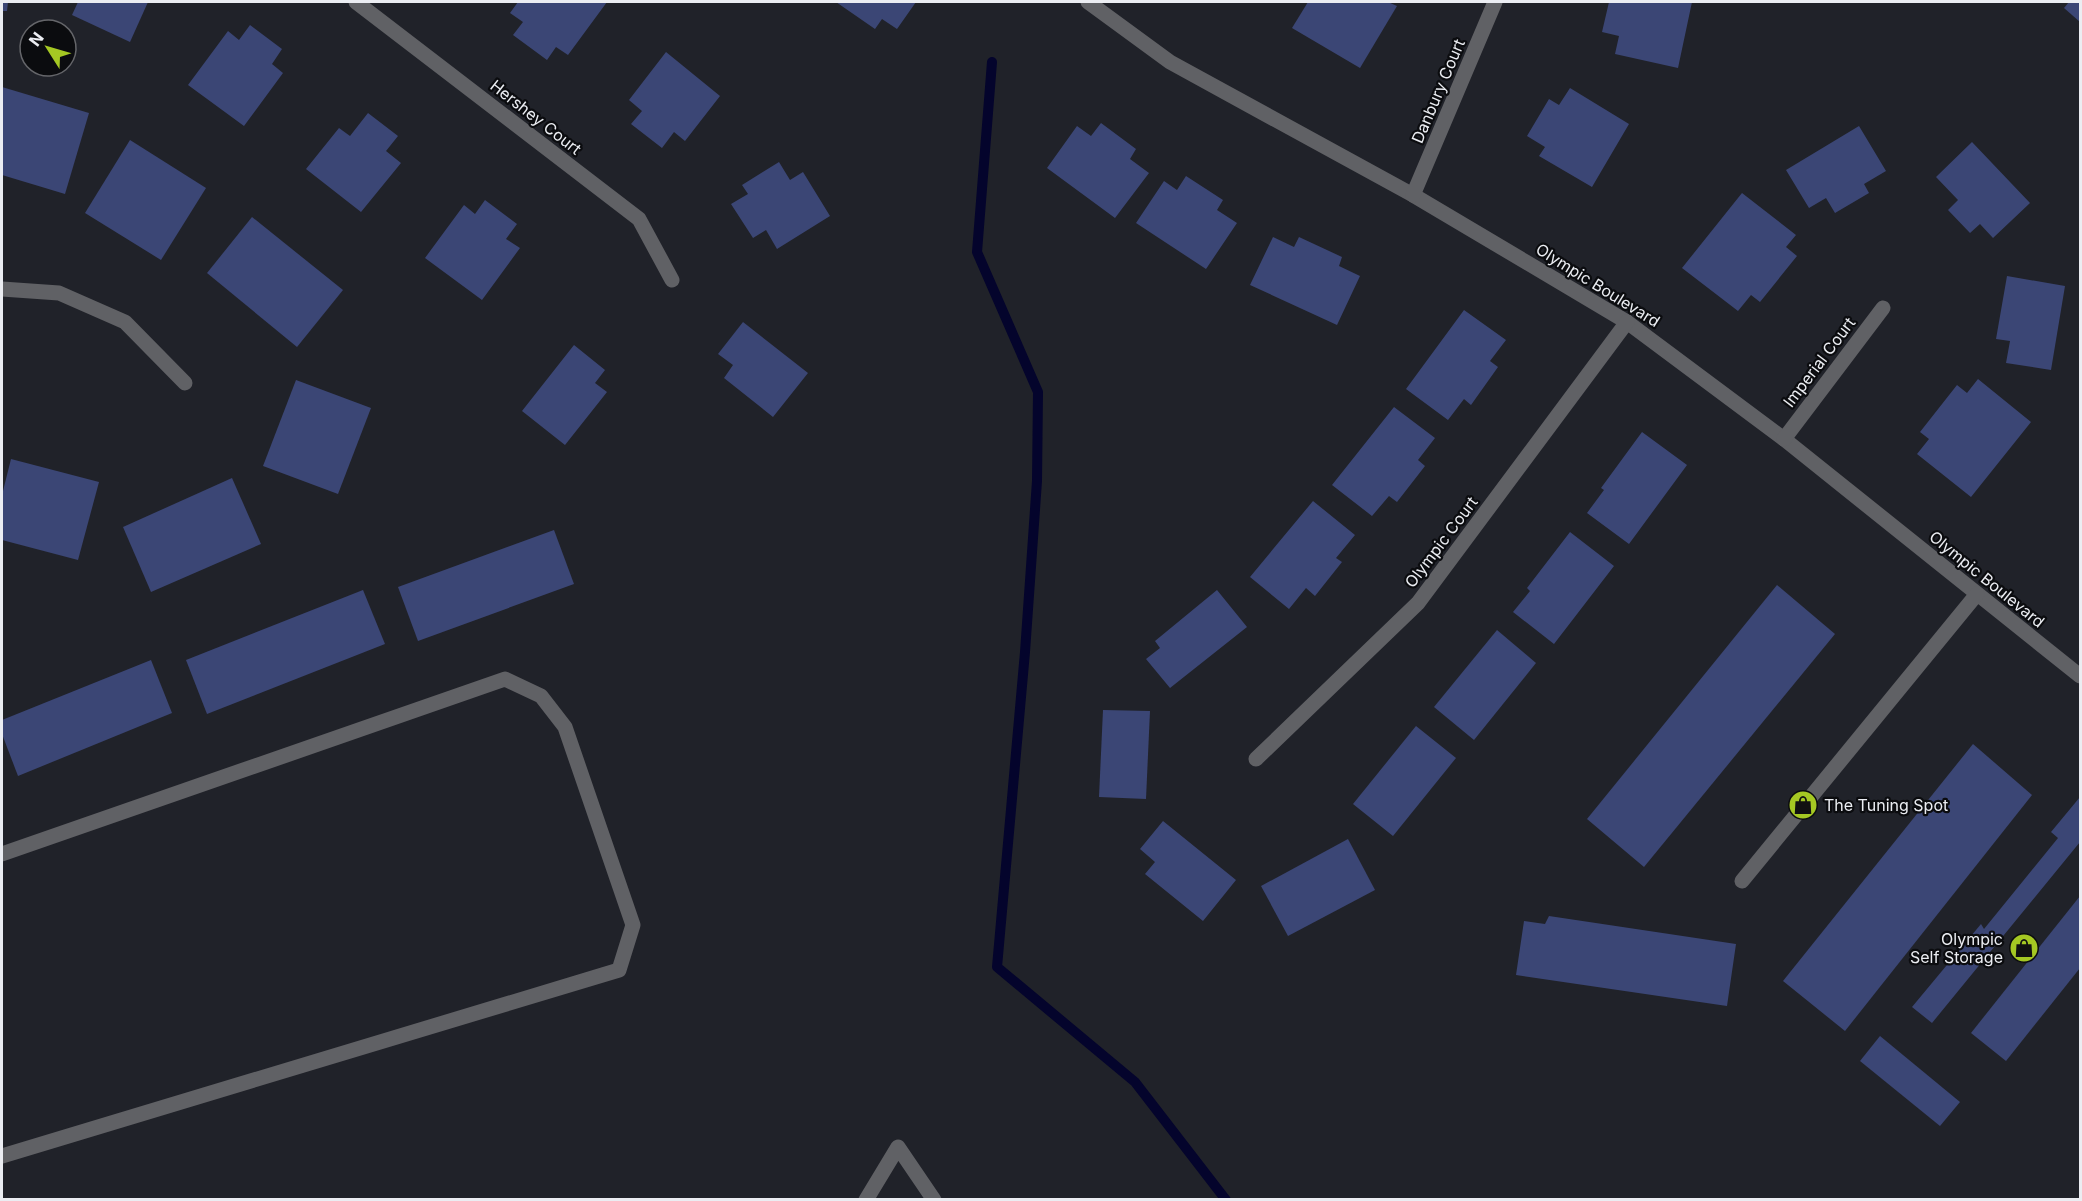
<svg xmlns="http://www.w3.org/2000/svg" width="2082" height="1201" font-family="Inter,sans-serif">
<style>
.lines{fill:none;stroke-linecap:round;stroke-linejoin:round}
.stream{stroke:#04042c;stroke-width:10}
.building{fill:#3b4675}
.minor{stroke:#606165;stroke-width:15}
.labels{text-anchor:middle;stroke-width:4.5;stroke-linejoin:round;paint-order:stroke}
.street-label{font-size:16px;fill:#ebedf2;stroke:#0b0c0f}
.poi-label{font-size:16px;fill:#ebedf2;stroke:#0b0c0f;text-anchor:start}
</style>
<rect width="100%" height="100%" fill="#202229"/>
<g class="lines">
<polyline class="stream" points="992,62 977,252 1038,392 1037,481 1025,652 997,967 1135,1082 1226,1200"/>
</g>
<g class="building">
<polygon points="2,2 8,2 7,11 2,11"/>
<polygon points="78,2 148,2 130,42 72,15"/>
<polygon points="518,2 607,2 568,55 556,47 547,60 513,35 523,22 510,13"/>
<polygon points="836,2 916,2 897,29 882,19 875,29"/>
<polygon points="1308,2 1388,2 1397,6 1360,68 1292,28"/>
<polygon points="1609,2 1692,2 1678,68 1615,54 1619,36 1602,32"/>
<polygon points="2069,2 2080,2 2080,22 2064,8"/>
<polygon points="250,25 282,49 272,64 283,73 244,126 188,85 228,31 239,40"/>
<polygon points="666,52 720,96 685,141 674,132 662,148 631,124 642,111 629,100"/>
<polygon points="2,87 89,113 65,194 2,175"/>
<polygon points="1570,88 1629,124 1592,187 1539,156 1545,147 1527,136 1549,99 1559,105"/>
<polygon points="368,113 398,136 386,151 401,163 361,212 306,169 339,128 350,136"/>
<polygon points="1101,123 1136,149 1130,159 1149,173 1115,218 1047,168 1077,126 1091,136"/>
<polygon points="1859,126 1886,171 1864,184 1869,193 1835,213 1826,198 1809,208 1786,170"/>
<polygon points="130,140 206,188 161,260 85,213"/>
<polygon points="1972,142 2030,203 1993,238 1980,224 1970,233 1948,210 1958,200 1936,177"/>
<polygon points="779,162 790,180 803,172 830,216 777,249 766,230 753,238 731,204 748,194 742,185"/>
<polygon points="1186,176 1223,200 1217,210 1237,223 1206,269 1136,223 1164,181 1177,190"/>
<polygon points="1742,193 1796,235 1786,247 1797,256 1760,302 1751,295 1738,311 1682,268"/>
<polygon points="485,200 517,224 506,239 520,248 482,300 425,258 464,205 475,214"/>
<polygon points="252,217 343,290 297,347 207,273"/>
<polygon points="1273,237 1294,247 1299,237 1342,257 1339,266 1360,276 1337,325 1250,285"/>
<polygon points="2007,276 2065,286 2051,370 2006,363 2010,341 1996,339"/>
<polygon points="1464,310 1506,340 1490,361 1498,367 1471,405 1464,399 1448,420 1406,389"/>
<polygon points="743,322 808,373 773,417 724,378 733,365 718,354"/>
<polygon points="574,345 605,370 595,383 607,392 565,445 522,411"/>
<polygon points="1978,379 2031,422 1971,497 1917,454 1929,439 1920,432 1957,385 1967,393"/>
<polygon points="296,380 371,408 338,494 263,466"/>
<polygon points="1394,407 1435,438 1418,460 1425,466 1397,502 1389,496 1372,516 1332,485"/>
<polygon points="1642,432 1687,465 1629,544 1587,513 1604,490 1601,488"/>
<polygon points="11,459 99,482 78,560 2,540 2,495"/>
<polygon points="232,478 261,544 151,592 123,527"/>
<polygon points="1313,501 1355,535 1336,558 1342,562 1315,596 1306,588 1289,609 1250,577"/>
<polygon points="554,530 574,584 418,641 398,587"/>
<polygon points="1570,532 1614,566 1554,644 1513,612 1530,591 1527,588"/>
<polygon points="1777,585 1835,634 1644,867 1587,819"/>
<polygon points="363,590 385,644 207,714 186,660"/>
<polygon points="1217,590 1247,627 1170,688 1146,659 1160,648 1155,641"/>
<polygon points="1497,630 1536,663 1474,740 1434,707"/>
<polygon points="151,660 172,713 18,776 2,734 2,720"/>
<polygon points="1103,710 1150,711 1146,799 1099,797"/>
<polygon points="1416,726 1456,758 1393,836 1353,804"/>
<polygon points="1973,744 2032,795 1845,1031 1783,981"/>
<polygon points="2080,797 2080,842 1932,1023 1912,1007 1981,924 1984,929 2058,838 2051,832"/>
<polygon points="1163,821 1236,880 1203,921 1145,874 1155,862 1140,849"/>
<polygon points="1348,839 1375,890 1288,936 1261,886"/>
<polygon points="2080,896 2080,968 2006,1061 1971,1033"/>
<polygon points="1549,916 1736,944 1727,1006 1516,975 1524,921 1545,924"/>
<polygon points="1880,1036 1960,1102 1940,1126 1860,1061"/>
</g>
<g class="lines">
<g class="minor">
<polyline points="356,2 639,219 672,280"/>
<polyline points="1088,2 1170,62 1413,195 1627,322 1784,439 2080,676"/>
<polyline points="1413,195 1495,2"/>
<polyline points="2,289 59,293 125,322 185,383"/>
<polyline points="1784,439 1883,308"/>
<polyline points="1256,759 1418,603 1627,322"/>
<polyline points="2,854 505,679 541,696 565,727 633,925 619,970 2,1156"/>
<polyline points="1742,881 1977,594"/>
<polyline points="866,1200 898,1147 934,1200"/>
</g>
</g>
<defs>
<g id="shop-disc" transform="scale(1.5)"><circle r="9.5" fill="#a5c823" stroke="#0b0c0f"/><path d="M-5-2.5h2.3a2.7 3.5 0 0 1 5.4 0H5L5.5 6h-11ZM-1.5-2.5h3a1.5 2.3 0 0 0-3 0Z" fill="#111"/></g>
</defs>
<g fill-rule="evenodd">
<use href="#shop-disc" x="1803" y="805"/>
<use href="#shop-disc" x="2024" y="948"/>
</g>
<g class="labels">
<g class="street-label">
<text transform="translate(1438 91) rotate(-67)" y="6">Danbury Court</text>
<text transform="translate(536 117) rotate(38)" y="6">Hershey Court</text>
<text transform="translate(1598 285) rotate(32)" y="6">Olympic Boulevard</text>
<text transform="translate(1819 362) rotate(-53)" y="6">Imperial Court</text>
<text transform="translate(1441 542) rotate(-53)" y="6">Olympic Court</text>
<text transform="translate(1987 579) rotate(39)" y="6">Olympic Boulevard</text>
</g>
<g class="poi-label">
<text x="1824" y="811">The Tuning Spot</text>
<text x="2003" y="945" text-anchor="end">Olympic<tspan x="2003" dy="18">Self Storage</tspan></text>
</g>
</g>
<rect width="2082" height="1201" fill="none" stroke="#ebedf2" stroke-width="6"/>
<g transform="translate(48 48) rotate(307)"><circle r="28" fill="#0b0c0f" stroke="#65666a" stroke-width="1.5"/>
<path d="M0-4.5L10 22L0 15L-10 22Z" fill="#a5c823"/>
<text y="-9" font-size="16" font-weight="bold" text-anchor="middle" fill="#ebedf2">N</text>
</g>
</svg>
